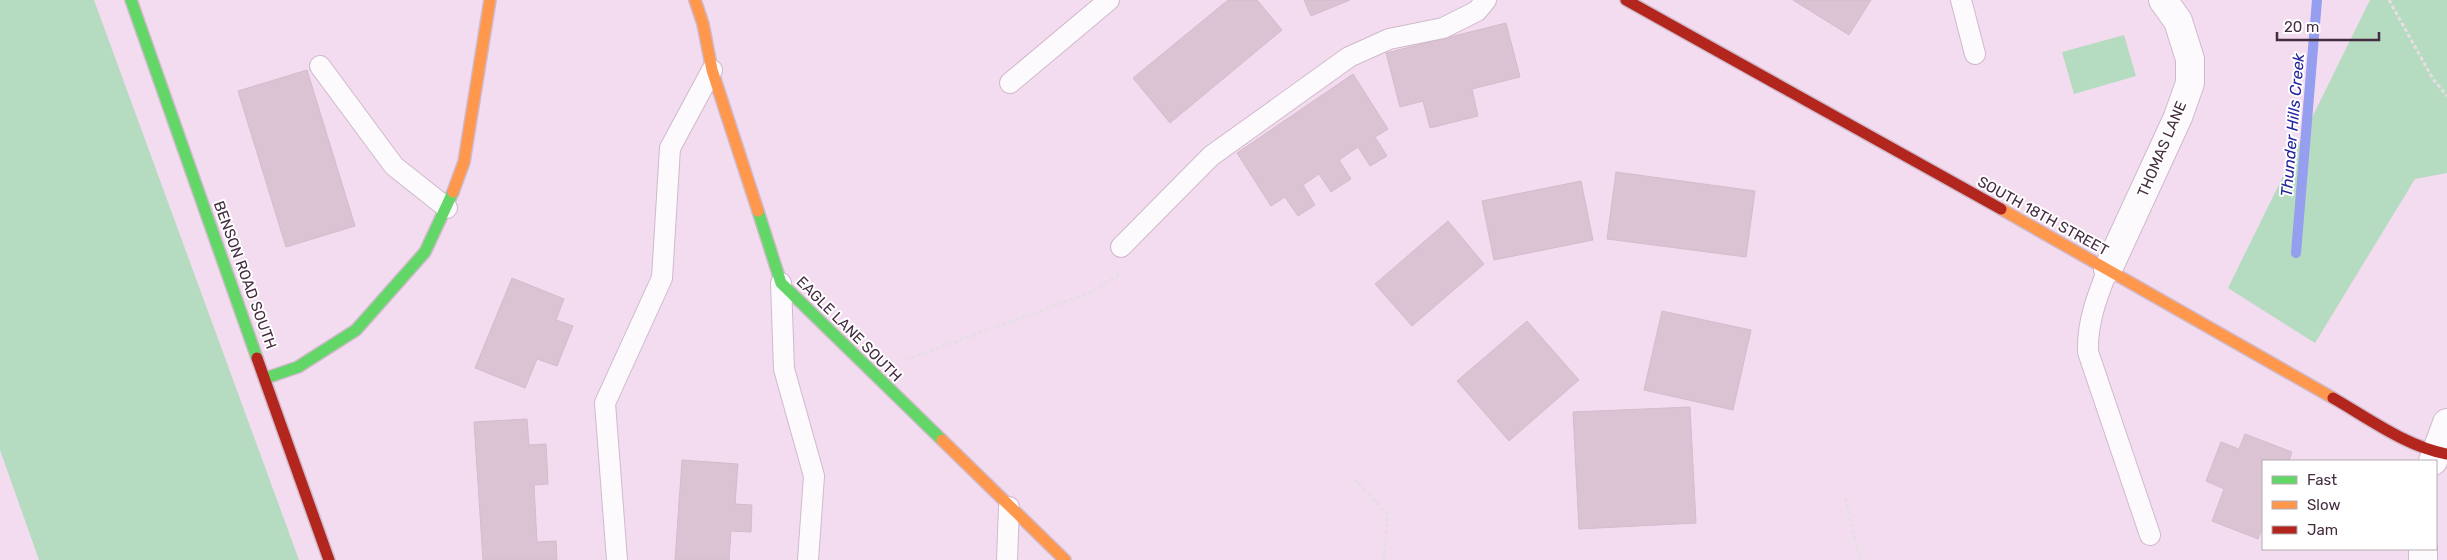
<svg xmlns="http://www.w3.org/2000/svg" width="2447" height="560" font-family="Rubik,sans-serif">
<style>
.green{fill:#b5dbc0}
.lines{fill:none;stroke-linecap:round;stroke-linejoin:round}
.stream{stroke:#959eef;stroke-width:10}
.building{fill:#dbc3d3;stroke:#d4bccb}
.lane-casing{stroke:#cfbacc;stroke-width:22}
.street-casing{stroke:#cfbacc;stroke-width:30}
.fast-casing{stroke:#cfbacc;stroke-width:14}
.slow-casing{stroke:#cfbacc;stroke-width:14}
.jam-casing{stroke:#cfbacc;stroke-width:14}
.path{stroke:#e6dee4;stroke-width:3;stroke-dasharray:4 2.5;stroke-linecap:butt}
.lane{stroke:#fdfafd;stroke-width:20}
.street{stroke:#fdfafd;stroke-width:28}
.fast{stroke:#63d668;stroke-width:11}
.slow{stroke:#ff974d;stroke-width:11}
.jam{stroke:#b3261e;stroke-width:11}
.labels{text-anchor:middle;stroke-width:4;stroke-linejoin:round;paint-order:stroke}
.street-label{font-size:15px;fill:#442d40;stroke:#fff}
.water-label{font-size:16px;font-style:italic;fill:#23239f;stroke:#fff}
</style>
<rect width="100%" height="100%" fill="#f4dcf0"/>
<g class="green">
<polygon points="0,0 94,0 299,560 39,560 0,450"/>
<polygon points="2370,0 2447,0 2447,173 2415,179 2315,343 2228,288"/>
<polygon points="2124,35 2136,76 2074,94 2062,52"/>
</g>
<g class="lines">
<polyline class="stream" points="2296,253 2317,0"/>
</g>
<g class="building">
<polygon points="1228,0 1257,0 1282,30 1170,123 1133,78"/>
<polygon points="1304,0 1350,0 1311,16"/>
<polygon points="1793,0 1871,0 1849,35"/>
<polygon points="1506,23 1520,77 1472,89 1478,116 1430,128 1423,101 1400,107 1386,53"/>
<polygon points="307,70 355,226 286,247 238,91"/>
<polygon points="1353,74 1388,129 1375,137 1387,156 1370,166 1358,147 1339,160 1351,179 1331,192 1319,174 1303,185 1315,205 1298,216 1285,197 1271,206 1237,153"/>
<polygon points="1616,172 1755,191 1746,257 1607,239"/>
<polygon points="1581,181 1593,240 1494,260 1482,201"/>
<polygon points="1448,221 1484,264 1412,326 1375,284"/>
<polygon points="512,278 564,299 556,320 573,326 557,366 537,359 525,388 475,368"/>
<polygon points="1662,311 1751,330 1733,410 1644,390"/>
<polygon points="1527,321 1579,380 1509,441 1457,381"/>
<polygon points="1690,407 1696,523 1579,529 1573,412"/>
<polygon points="527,419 529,445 546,444 548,484 534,485 537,542 556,541 557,560 483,560 474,422"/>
<polygon points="2245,434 2292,452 2289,461 2263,461 2263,526 2258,539 2212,521 2224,489 2206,481 2221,442 2239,449"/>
<polygon points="682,460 738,464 735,504 752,505 751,532 731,531 729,560 675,560"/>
</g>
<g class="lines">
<g class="lane-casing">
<g id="lane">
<polyline points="1961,0 1975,54"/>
<polyline points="320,66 394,166 447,208"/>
<polyline points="1010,83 1109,0"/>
<polyline points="1121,247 1211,156 1349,57 1389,39 1443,28 1477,11 1486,0"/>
<path d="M2108,269C2097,297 2087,322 2088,352L2150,535"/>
<polyline points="781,283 784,369 814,476 808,560"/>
<polyline points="617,560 605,403 662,278 670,148 712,70"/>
<polyline points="1007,560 1009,507"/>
</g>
</g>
<g class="street-casing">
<g id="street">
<polyline points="2108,269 2178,117 2190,83 2190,59 2178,21 2163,0"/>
<polyline points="2433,461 2447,423"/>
<polyline points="2423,549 2423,560"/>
</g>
</g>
<g class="fast-casing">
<g id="fast">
<polyline points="131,0 257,358"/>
<polyline points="758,211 781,283 942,440"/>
<polyline points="266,378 298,367 356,330 425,252 453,192"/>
</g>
</g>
<g class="slow-casing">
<g id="slow">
<polyline points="695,0 703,24 712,70 758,211"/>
<polyline points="453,192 464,162 490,0"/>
<polyline points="2001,209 2333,398"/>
<polyline points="942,440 1065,560"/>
</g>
</g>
<g class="jam-casing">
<g id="jam">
<polyline points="1626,0 2001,209"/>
<polyline points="257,358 329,560"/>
<path d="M2333,398C2368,418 2407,447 2447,454"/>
</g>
</g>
<g class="path">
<polyline points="2389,0 2433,79 2447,96"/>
<polyline points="905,360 1092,292 1119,274"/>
<polyline points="1354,479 1388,515 1384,560"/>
<polyline points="1845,498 1860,560"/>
</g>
<use href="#lane" class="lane"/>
<use href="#street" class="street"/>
<use href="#fast" class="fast"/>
<use href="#slow" class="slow"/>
<use href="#jam" class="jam"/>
</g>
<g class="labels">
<g class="street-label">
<text transform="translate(2162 149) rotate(-67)" y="5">THOMAS LANE</text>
<text transform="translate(2043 216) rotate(29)" y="5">SOUTH 18TH STREET</text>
<text transform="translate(245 275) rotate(70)" y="5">BENSON ROAD SOUTH</text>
<text transform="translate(849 329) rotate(45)" y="5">EAGLE LANE SOUTH</text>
</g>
<g class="water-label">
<text transform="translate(2292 125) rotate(-85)" y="6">Thunder Hills Creek</text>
</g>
</g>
<rect x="2262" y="460" width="175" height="90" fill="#ffffff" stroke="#b4abb3"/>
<rect x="2272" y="476" width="25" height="8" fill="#63d668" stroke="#b4abb3"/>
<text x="2307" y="485" font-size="15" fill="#442d40">Fast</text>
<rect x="2272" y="501" width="25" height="8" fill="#ff974d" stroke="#b4abb3"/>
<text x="2307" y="510" font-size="15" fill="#442d40">Slow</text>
<rect x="2272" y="526" width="25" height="8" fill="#b3261e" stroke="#b4abb3"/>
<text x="2307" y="535" font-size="15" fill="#442d40">Jam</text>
<path d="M2277 32v8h102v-8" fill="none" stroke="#442d40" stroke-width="2.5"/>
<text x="2284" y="32" font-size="15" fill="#442d40" stroke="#ffffff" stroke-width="4" paint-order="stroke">20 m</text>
</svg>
